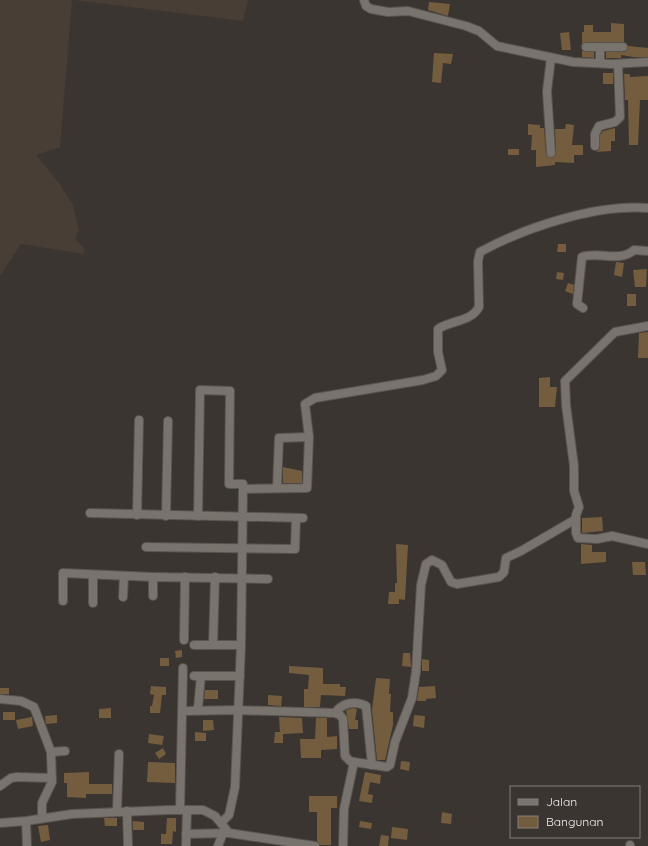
<svg xmlns="http://www.w3.org/2000/svg" width="648" height="846" font-family="Quicksand,sans-serif">
<style>
.built{fill:#483e36}
.building{fill:#745c3f}
.lines{fill:none;stroke-linecap:round;stroke-linejoin:round}
.street-casing{stroke:#585450;stroke-width:10}
.street{stroke:#79736e;stroke-width:8}
</style>
<rect width="100%" height="100%" fill="#3a3531"/>
<g class="built">
<polygon points="0,0 72,0 60,147 36,155 59,183 73,205 79,230 75,239 84,248 84,254 21,244 0,276"/>
<polygon points="74,0 248,0 243,21"/>
</g>
<g class="building">
<polygon points="429,2 450,4 448,16 428,10"/>
<polygon points="611,23 624,24 624,42 586,42 582,44 582,32 584,32 584,25 593,25 593,32 611,32"/>
<polygon points="569,32 571,50 562,50 560,33"/>
<polygon points="628,46 648,48 648,57 633,57 621,55 621,58 606,58 606,52 625,52"/>
<polygon points="582,51 594,52 594,58 582,57"/>
<polygon points="434,53 453,54 451,64 443,63 441,83 432,82"/>
<rect x="603" y="73" width="10" height="11"/>
<polygon points="624,74 630,74 630,77 648,76 648,100 640,100 638,145 629,145 628,100 625,100"/>
<polygon points="528,124 540,125 540,128 544,128 546,154 551,158 554,157 556,153 555,129 565,129 566,124 574,125 572,145 583,145 583,155 574,155 574,163 555,162 555,165 536,167 536,150 531,150 532,135 528,135"/>
<polygon points="615,128 615,141 611,141 611,151 596,152 600,148 600,135 603,131"/>
<rect x="508" y="149" width="11" height="6"/>
<polygon points="558,244 566,244 566,252 557,252"/>
<polygon points="616,262 624,263 622,277 614,275"/>
<polygon points="647,269 646,287 635,287 633,270"/>
<polygon points="557,272 564,273 563,280 556,279"/>
<polygon points="568,283 574,285 573,294 565,291"/>
<rect x="627" y="294" width="9" height="12"/>
<polygon points="648,332 648,358 638,358 639,333"/>
<polygon points="550,377 550,387 557,387 555,407 539,407 539,378"/>
<polygon points="283,467 302,471 302,483 283,483"/>
<polygon points="602,517 603,531 582,533 582,518"/>
<polygon points="396,544 408,545 405,600 399,599 399,604 388,604 389,592 395,592 395,583 397,583"/>
<polygon points="581,544 592,545 592,552 606,552 606,562 581,564"/>
<polygon points="632,562 645,562 646,575 633,575"/>
<polygon points="182,650 182,657 176,658 175,651"/>
<polygon points="403,653 410,653 411,667 402,666"/>
<rect x="160" y="658" width="9" height="8"/>
<polygon points="422,659 429,660 429,671 422,671"/>
<polygon points="289,666 323,668 323,684 340,684 340,687 346,687 345,696 321,695 320,707 304,707 304,689 308,689 309,675 289,673"/>
<polygon points="376,678 390,679 389,694 391,694 390,712 393,712 393,725 385,760 377,760 372,710"/>
<polygon points="151,686 166,687 166,695 162,695 160,713 150,713 150,706 152,706 154,695 150,694"/>
<polygon points="435,686 436,698 426,699 426,701 417,701 419,687"/>
<rect x="0" y="688" width="9" height="6"/>
<polygon points="205,690 218,690 218,699 204,699"/>
<polygon points="268,695 282,696 281,706 268,705"/>
<polygon points="111,708 111,718 99,718 99,709"/>
<polygon points="353,708 357,709 355,720 358,720 358,729 349,729 346,710"/>
<rect x="3" y="712" width="12" height="8"/>
<polygon points="57,715 57,723 46,724 45,716"/>
<polygon points="414,715 425,716 424,728 413,726"/>
<polygon points="32,717 33,726 18,729 16,720"/>
<polygon points="279,717 302,718 303,733 283,734 283,743 274,743 275,732 280,732"/>
<polygon points="316,718 327,718 327,737 337,736 337,749 321,750 321,758 301,758 300,739 315,739"/>
<polygon points="203,720 213,720 214,730 203,731"/>
<polygon points="195,732 206,733 206,741 195,741"/>
<polygon points="149,734 164,736 162,745 148,743"/>
<polygon points="163,748 166,754 159,759 155,753"/>
<polygon points="401,761 410,762 409,771 400,769"/>
<polygon points="148,762 175,763 175,783 147,782"/>
<polygon points="89,772 89,784 112,784 112,794 86,794 86,798 67,797 67,783 64,783 64,773"/>
<polygon points="365,772 381,775 380,784 370,782 368,794 373,795 372,803 359,801"/>
<polygon points="309,796 337,796 337,808 331,808 331,845 320,845 317,841 317,812 309,812"/>
<polygon points="442,812 452,814 451,824 441,823"/>
<polygon points="104,818 117,818 117,826 105,826"/>
<polygon points="167,818 176,818 176,832 173,831 172,844 161,844 161,834 166,834"/>
<polygon points="133,821 144,822 144,830 133,830"/>
<polygon points="360,821 372,823 371,829 359,827"/>
<polygon points="48,825 50,840 41,842 38,826"/>
<polygon points="392,827 408,829 407,840 391,838"/>
<polygon points="381,835 389,836 388,846 379,846"/>
</g>
<g class="lines">
<g class="street-casing">
<g id="street">
<polyline points="364,0 366,6 371,9 388,12 408,11 466,26 479,31 497,46 573,62 612,64 648,62"/>
<polyline points="586,47 600,47 600,63"/>
<polyline points="600,47 623,47"/>
<polyline points="551,58 547,91 551,153"/>
<polyline points="595,146 595,134 599,126 615,122 620,117 618,64"/>
<path d="M583,308L577,304L582,257C599,251 619,263 634,250L648,251"/>
<polyline points="648,326 615,332 565,381 566,405 574,466 574,491 579,507 576,515 576,533 578,538 597,539 612,536 648,544"/>
<polyline points="277,488 279,438 309,437"/>
<polyline points="90,513 303,518"/>
<polyline points="137,515 139,420"/>
<polyline points="166,516 168,421"/>
<polyline points="198,516 200,390 230,391 229,484 243,484 243,489"/>
<polyline points="146,547 295,549 296,518"/>
<polyline points="153,596 153,577 268,579"/>
<polyline points="123,597 124,576"/>
<polyline points="63,601 63,573 153,577"/>
<polyline points="93,603 93,575"/>
<polyline points="184,640 185,577"/>
<polyline points="194,645 241,645"/>
<polyline points="213,645 215,577"/>
<polyline points="194,676 240,676"/>
<polyline points="0,699 21,701 34,707 51,752"/>
<polyline points="198,708 201,676"/>
<polyline points="183,711 235,710 335,713 340,715 343,719 345,756 350,761 354,762"/>
<path d="M335,713C342,703 355,700 366,706L372,765"/>
<polyline points="0,786 11,778 17,777 52,778"/>
<polyline points="180,810 183,668"/>
<polyline points="117,811 119,754"/>
<polyline points="127,811 128,846"/>
<polyline points="42,818 42,803 52,782 51,752 65,751"/>
<polyline points="26,821 27,846"/>
<polyline points="0,823 26,821 72,814 168,810 203,810 215,816 229,833 315,846"/>
<path d="M221,823L229,815L235,787L241,645L243,489L307,488L309,437L305,404L315,398L423,380L436,376L442,370L438,352V329C451,320 471,322 479,307L478,261L480,252C526,227 596,204 648,208"/>
<polyline points="186,834 229,833"/>
<polyline points="186,846 187,810"/>
<polyline points="218,846 223,833"/>
<polyline points="343,846 344,809 354,762 387,767 390,765 395,742 412,698 416,672 421,585 426,564 432,560 442,565 451,582 457,584 499,577 504,572 506,558 521,551 576,519"/>
<polyline points="630,846 630,845"/>
</g>
</g>
<use href="#street" class="street"/>
</g>
<rect x="510" y="786" width="130" height="52" fill="#3a3531" stroke="#847f7c"/>
<rect x="518" y="799" width="20" height="6" fill="#79736e" stroke="#847f7c"/>
<text x="546" y="806" font-size="12" fill="#f3efed">Jalan</text>
<rect x="518" y="816" width="20" height="12" fill="#745c3f" stroke="#847f7c"/>
<text x="546" y="826" font-size="12" fill="#f3efed">Bangunan</text>
</svg>
